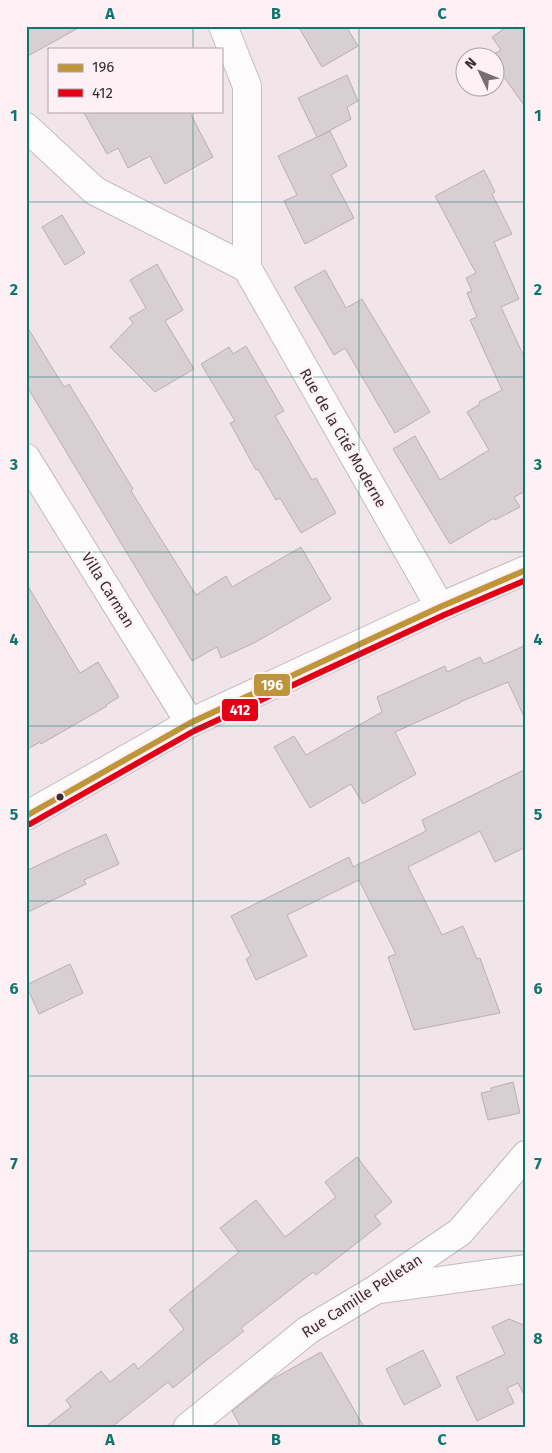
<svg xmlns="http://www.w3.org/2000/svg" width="552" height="1453" font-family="'Fira Sans',sans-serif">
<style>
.building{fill:#d8cfd3;stroke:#b9b0b4}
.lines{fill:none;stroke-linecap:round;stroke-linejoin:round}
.street-casing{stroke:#c6bbbf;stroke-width:30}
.street{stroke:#fdfbfc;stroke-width:28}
.bus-1-casing{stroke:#fef0f4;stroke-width:10}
.bus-2-casing{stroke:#fef0f4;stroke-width:10}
.bus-1{stroke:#be9639;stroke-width:6}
.bus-2{stroke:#e30017;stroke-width:6}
.grid{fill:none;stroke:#0f766e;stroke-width:1;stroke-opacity:0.55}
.bus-dot{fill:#372e31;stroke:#fef0f4;stroke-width:2}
.labels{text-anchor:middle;stroke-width:4;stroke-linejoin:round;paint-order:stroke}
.street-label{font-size:15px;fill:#372e31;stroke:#fef0f4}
.line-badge{stroke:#fef0f4;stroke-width:2}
.badge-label{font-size:14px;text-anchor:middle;font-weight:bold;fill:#fff}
.neatline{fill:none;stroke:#0f766e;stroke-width:2}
.grid-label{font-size:16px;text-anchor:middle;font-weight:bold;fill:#0f766e}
</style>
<rect width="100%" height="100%" fill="#f2e5e9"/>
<g class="building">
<polygon points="26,26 82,26 26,57"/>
<polygon points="298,26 346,26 358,46 322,67"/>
<polygon points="508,26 526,26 526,108 494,63 494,58 490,56 501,50 492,37"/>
<polygon points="347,75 358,101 347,107 351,119 318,137 330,131 347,166 331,175 354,218 305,244 284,201 297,195 278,156 317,137 298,98"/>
<polygon points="83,111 189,111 213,157 165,184 150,156 128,168 118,148 107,154"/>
<polygon points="484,170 495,192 492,194 512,234 494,242 519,299 501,307 526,361 526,491 514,497 520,507 495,520 494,518 450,544 393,449 415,436 440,480 489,450 467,412 480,404 479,402 502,390 470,320 477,317 467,293 472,291 466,278 476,273 435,196"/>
<polygon points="62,215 85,253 65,265 42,227"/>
<polygon points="157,264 183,310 165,321 194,369 155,392 110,347 133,323 129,318 146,308 130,280"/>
<polygon points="325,270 346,308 362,299 430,412 395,433 345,348 334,355 294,287"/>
<polygon points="26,325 64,387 69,384 133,489 131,491 196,595 226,576 232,587 301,547 331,599 254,643 221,658 217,647 192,661 26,385"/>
<polygon points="246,346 284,411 275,416 312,480 316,478 336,513 301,533 280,498 276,500 258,469 256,470 230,423 235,421 201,364 229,347 233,354"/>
<polygon points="26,583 80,673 98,662 119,697 106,705 107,706 41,744 40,742 26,750"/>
<polygon points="526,645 526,721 508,682 460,702 460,703 395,732 416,774 363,804 351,784 310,808 274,747 294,736 306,755 382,712 377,697 445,666 447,672 480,657 484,664"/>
<polygon points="526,769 526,847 495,862 480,831 408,867 442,935 463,926 477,959 480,958 500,1013 414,1030 388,957 396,954 359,880 287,915 307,956 256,980 246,959 251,956 231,916 349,857 353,867 404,842 426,831 422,820"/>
<polygon points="106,834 119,864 84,880 86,884 26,913 26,871 72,849"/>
<polygon points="70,964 83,993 39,1014 26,985"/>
<polygon points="513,1082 520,1113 488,1120 481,1093 491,1091 491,1088"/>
<polygon points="357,1157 392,1202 375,1216 381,1224 316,1275 313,1272 241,1328 244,1331 208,1359 173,1388 168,1382 112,1427 45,1427 71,1407 66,1400 101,1371 110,1382 134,1363 138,1369 184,1329 169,1310 239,1252 220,1228 256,1200 285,1237 336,1197 325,1182"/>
<polygon points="509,1319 526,1326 526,1399 518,1383 507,1388 514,1403 477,1421 456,1377 505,1354 492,1327"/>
<polygon points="423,1350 441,1386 404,1405 386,1369"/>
<polygon points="321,1352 364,1427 241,1427 232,1411 271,1380"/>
</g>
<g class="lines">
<g class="street-casing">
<g id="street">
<polyline points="26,127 95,191 247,268 247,86 223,26"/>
<polyline points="247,268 440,607"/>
<polyline points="26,458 190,723"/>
<polyline points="26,816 190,723 440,607 526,570"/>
<polyline points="381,1289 526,1269"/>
<polyline points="188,1427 308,1330 375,1290 460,1232 526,1155"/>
</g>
</g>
<use href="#street" class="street"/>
<g class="bus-1-casing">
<polyline id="bus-1" points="26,816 190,723 440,607 526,570"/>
</g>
<g class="bus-2-casing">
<polyline id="bus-2" points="30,824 194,731 444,615 526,580"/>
</g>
<use href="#bus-1" class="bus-1"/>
<use href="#bus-2" class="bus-2"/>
</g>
<path class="grid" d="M193,26V49M359,26V1427M193,111V1427M26,202H526M26,377H526M26,552H526M26,726H526M26,901H526M26,1076H526M26,1251H526"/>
<circle class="bus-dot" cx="60" cy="797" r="4.5"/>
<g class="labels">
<g class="street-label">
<text transform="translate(343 438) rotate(60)" y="5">Rue de la Cité Moderne</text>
<text transform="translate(108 590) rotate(58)" y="5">Villa Carman</text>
<text transform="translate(362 1296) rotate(-33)" y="5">Rue Camille Pelletan</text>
</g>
</g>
<g class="line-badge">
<rect x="253" y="673" width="38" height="24" rx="5" fill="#be9639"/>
<rect x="221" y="698" width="38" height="24" rx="5" fill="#e30017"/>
</g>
<g class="badge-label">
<text x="272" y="690">196</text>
<text x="240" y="715">412</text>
</g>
<rect width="552" height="1453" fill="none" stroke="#fef0f4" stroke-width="55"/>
<rect x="48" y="48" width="175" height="65" fill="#fef0f4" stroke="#aea2a6"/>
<rect x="58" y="64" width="25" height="8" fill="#be9639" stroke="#aea2a6"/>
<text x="92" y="72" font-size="15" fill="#372e31">196</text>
<rect x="58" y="89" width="25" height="8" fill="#e30017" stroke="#aea2a6"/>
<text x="92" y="98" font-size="15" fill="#372e31">412</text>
<g transform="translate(480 72) rotate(313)"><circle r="24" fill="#fef0f4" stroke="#aea2a6"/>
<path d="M0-4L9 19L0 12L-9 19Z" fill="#786e71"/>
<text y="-8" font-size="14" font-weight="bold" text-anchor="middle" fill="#372e31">N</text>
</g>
<rect x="28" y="28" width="496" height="1398" class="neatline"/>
<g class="grid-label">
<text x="110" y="19">A</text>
<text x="276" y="19">B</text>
<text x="442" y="19">C</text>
<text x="14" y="121">1</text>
<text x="538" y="121">1</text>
<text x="14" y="295">2</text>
<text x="538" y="295">2</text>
<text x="14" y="470">3</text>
<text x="538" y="470">3</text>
<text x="14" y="645">4</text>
<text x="538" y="645">4</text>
<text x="14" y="820">5</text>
<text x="538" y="820">5</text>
<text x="14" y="994">6</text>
<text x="538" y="994">6</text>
<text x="14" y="1169">7</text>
<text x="538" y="1169">7</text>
<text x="14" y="1344">8</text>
<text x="538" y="1344">8</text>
<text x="110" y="1445">A</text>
<text x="276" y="1445">B</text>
<text x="442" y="1445">C</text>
</g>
</svg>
